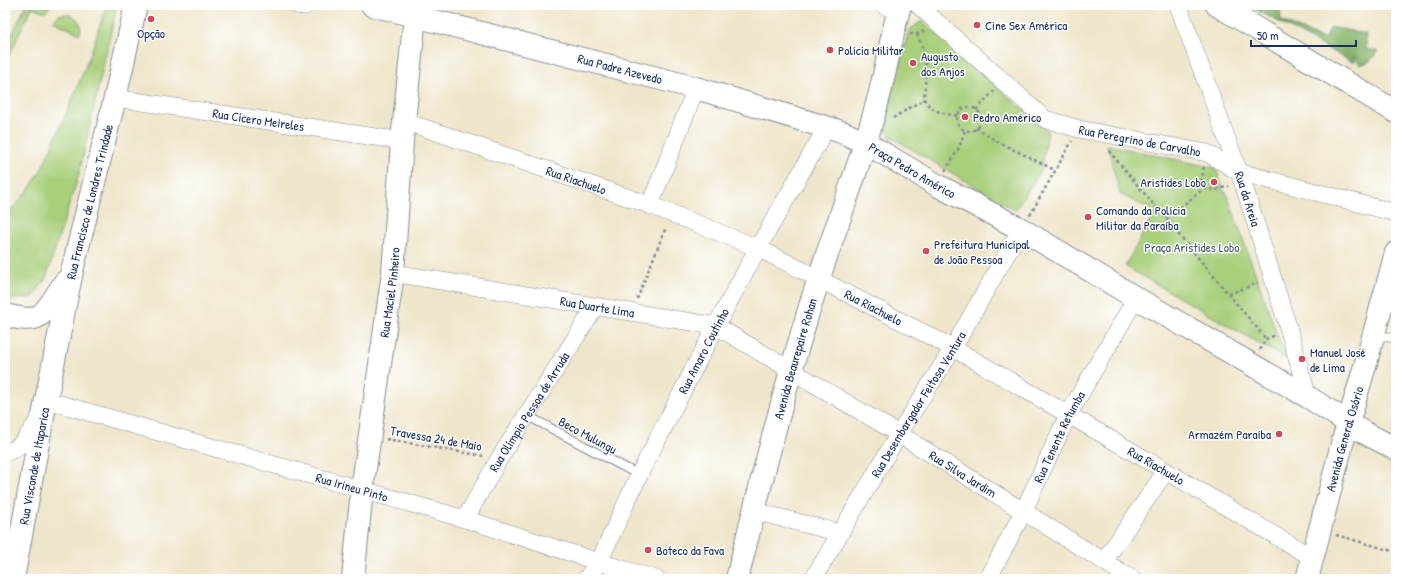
<svg xmlns="http://www.w3.org/2000/svg" width="1401" height="584" font-family="'Patrick Hand',sans-serif">
<style>
.green{fill:#a8cf7a;stroke:#627f6c}
.forest{fill:#86b26a;stroke:#507064}
.lines{fill:none;stroke-linecap:round;stroke-linejoin:round}
.lane-casing{stroke:#848a94;stroke-width:10}
.street-casing{stroke:#848a94;stroke-width:18}
.secondary-casing{stroke:#848a94;stroke-width:24}
.primary-casing{stroke:#848a94;stroke-width:24}
.path{stroke:#848a94;stroke-width:2.5;stroke-dasharray:3 3;stroke-linecap:butt}
.lane{stroke:#fff;stroke-width:8}
.street{stroke:#fff;stroke-width:17}
.secondary{stroke:#fff;stroke-width:22}
.primary{stroke:#fff;stroke-width:22}
.poi-dot{fill:#d1495b;stroke:#fff;stroke-width:1.5}
.labels{text-anchor:middle;stroke-width:3;stroke-linejoin:round;paint-order:stroke}
.poi-label{font-size:13px;fill:#1b2f5e;stroke:#fff;text-anchor:start}
.street-label{font-size:13px;fill:#1b2f5e;stroke:#fff}
.park-label{font-size:13px;fill:#455f66;stroke:#fff}
</style>
<rect width="100%" height="100%" fill="#fff"/>
<filter id="ink" filterUnits="userSpaceOnUse"><feTurbulence type="fractalNoise" baseFrequency=".025" numOctaves="2"/><feDisplacementMap in="SourceGraphic" scale="8" xChannelSelector="R" yChannelSelector="G"/><feConvolveMatrix kernelMatrix="1 2 1 2 8 2 1 2 1" color-interpolation-filters="sRGB"/></filter>
<filter id="wash" filterUnits="userSpaceOnUse"><feTurbulence type="fractalNoise" baseFrequency=".012" numOctaves="4" result="noise"/><feDisplacementMap in="SourceGraphic" scale="16" xChannelSelector="R" yChannelSelector="G"/><feGaussianBlur stdDeviation="0.9" result="paint"/><feColorMatrix in="noise" values="0 0 0 0 0 0 0 0 0 0 0 0 0 0 0 0 0 1.4 0 .05"/><feComposite in="paint" operator="in"/></filter>
<g filter="url(#wash)">
<rect width="100%" height="100%" fill="#eee6ca"/>
<g class="green">
<polygon points="26,5 52,5 45,12 32,7 5,64 5,50"/>
<path d="M106,5H117L79,174L46,278L33,297L9,300L5,299V216C15,205 25,196 33,183C45,165 53,143 62,123C79,84 95,46 106,5Z"/>
<path d="M65,14C76,15 83,22 80,34L53,21L59,15Z"/>
<polygon points="922,21 1048,131 1041,171 1015,210 889,136 885,127 885,118 909,30"/>
<polygon points="1107,145 1216,168 1224,193 1226,192 1286,359 1125,266 1155,212 1120,194"/>
</g>
<polygon class="forest" points="1247,5 1280,5 1281,21 1324,39 1331,27 1366,34 1366,49 1379,51 1369,62 1360,65 1354,56 1354,63"/>
</g>
<g filter="url(#ink)">
<g class="lines">
<g class="lane-casing">
<g id="lane">
<polyline points="1375,334 1396,339"/>
<polyline points="526,415 639,475"/>
</g>
</g>
<g class="street-casing">
<g id="street">
<polyline points="296,5 305,6 305,5"/>
<polyline points="883,5 898,11"/>
<path id="s1" d="M918,5L1045,119L1079,129L1207,153L1239,172L1396,213"/>
<path id="s2" d="M1178,5L1243,183L1289,330L1308,397"/>
<path id="s3" d="M115,98L402,141"/>
<path id="s4" d="M404,121L650,205L758,248L819,279L953,348L1166,471L1313,558"/>
<polyline points="650,205 696,88"/>
<path id="s5" d="M393,273L716,326L899,434L1132,579"/>
<path id="s6" d="M46,400L465,519L599,562L656,579"/>
<path d="M5,452C22,451 32,428 41,416"/>
<polyline points="754,511 840,533"/>
<path id="s7" d="M465,519L499,459L595,307"/>
<polyline points="1104,561 1166,471"/>
<path id="s8" d="M586,579L599,562L639,475L716,326L758,248L827,127"/>
<path id="s9" d="M813,579L899,434L953,348L1021,229"/>
<path id="s10" d="M988,579L1023,512L1068,415L1136,298"/>
</g>
</g>
<g class="secondary-casing">
<g id="secondary">
<path d="M5,315C13,317 29,321 37,317C47,313 58,291 65,282"/>
<path id="s11" d="M13,579L46,400L72,271L115,98L136,5"/>
<path id="s12" d="M737,579C762,478 787,377 819,278C837,223 858,170 874,114C885,78 890,41 900,5"/>
<path id="s13" d="M1307,579L1342,444L1367,359L1396,253"/>
</g>
</g>
<g class="primary-casing">
<g id="primary">
<path id="s14" d="M372,5L696,88L842,132L866,143L937,185L1021,229L1136,298L1308,397L1363,432L1396,449"/>
<polyline points="1217,5 1396,112"/>
<path id="s15" d="M353,579L362,490L393,273L402,141L415,16L417,5"/>
</g>
</g>
<g class="path">
<polyline points="910,34 917,34 924,31"/>
<path d="M917,34C928,58 926,74 924,99C933,113 942,113 958,116"/>
<circle cx="969" cy="119" r="12"/>
<polyline points="976,110 994,91"/>
<polyline points="893,118 924,99"/>
<polyline points="976,128 996,141 1055,170"/>
<polyline points="1109,151 1266,339"/>
<polyline points="1204,167 1201,183 1203,189 1216,190 1229,186"/>
<polyline points="945,171 959,148 965,130"/>
<polyline points="1030,215 1072,141"/>
<polyline points="1166,219 1203,189"/>
<polyline points="1229,294 1258,283"/>
<polyline points="637,299 666,227"/>
<polyline points="1260,350 1266,339 1276,335"/>
<polyline points="386,439 483,456"/>
<polyline points="1336,535 1396,552"/>
</g>
<use href="#lane" class="lane"/>
<use href="#street" class="street"/>
<use href="#secondary" class="secondary"/>
<use href="#primary" class="primary"/>
</g>
</g>
<g class="poi-dot">
<circle cx="151" cy="19" r="4"/>
<circle cx="977" cy="25" r="4"/>
<circle cx="830" cy="50" r="4"/>
<circle cx="913" cy="63" r="4"/>
<circle cx="965" cy="117" r="4"/>
<circle cx="1214" cy="182" r="4"/>
<circle cx="1088" cy="217" r="4"/>
<circle cx="926" cy="251" r="4"/>
<circle cx="1302" cy="359" r="4"/>
<circle cx="1279" cy="434" r="4"/>
<circle cx="648" cy="550" r="4"/>
</g>
<g class="labels">
<g class="poi-label">
<text x="985" y="30">Cine Sex América</text>
<text x="151" y="38" text-anchor="middle">Opção</text>
<text x="838" y="55">Polícia Militar</text>
<text x="921" y="61">Augusto<tspan x="921" dy="15">dos Anjos</tspan></text>
<text x="973" y="122">Pedro Américo</text>
<text x="1206" y="187" text-anchor="end">Aristides Lobo</text>
<text x="1096" y="215">Comando da Polícia<tspan x="1096" dy="15">Militar da Paraíba</tspan></text>
<text x="934" y="249">Prefeitura Municipal<tspan x="934" dy="15">de João Pessoa</tspan></text>
<text x="1310" y="357">Manuel José<tspan x="1310" dy="15">de Lima</tspan></text>
<text x="1271" y="439" text-anchor="end">Armazém Paraíba</text>
<text x="656" y="555">Boteco da Fava</text>
</g>
<g class="street-label">
<text dy="5" stroke="none"><textPath href="#s14" startOffset="256">Rua Padre Azevedo</textPath></text>
<text dy="5" stroke="none"><textPath href="#s3" startOffset="145">Rua Cícero Meireles</textPath></text>
<text dy="5" stroke="none"><textPath href="#s1" startOffset="268">Rua Peregrino de Carvalho</textPath></text>
<text dy="5" stroke="none"><textPath href="#s14" startOffset="567">Praça Pedro Américo</textPath></text>
<text dy="5" stroke="none"><textPath href="#s4" startOffset="182">Rua Riachuelo</textPath></text>
<text dy="5" stroke="none"><textPath href="#s2" startOffset="206">Rua da Areia</textPath></text>
<text dy="5" stroke="none"><textPath href="#s11" startOffset="385">Rua Francisco de Londres Trindade</textPath></text>
<text dy="5" stroke="none"><textPath href="#s15" startOffset="289">Rua Maciel Pinheiro</textPath></text>
<text dy="5" stroke="none"><textPath href="#s5" startOffset="207">Rua Duarte Lima</textPath></text>
<text dy="5" stroke="none"><textPath href="#s4" startOffset="506">Rua Riachuelo</textPath></text>
<text dy="5" stroke="none"><textPath href="#s8" startOffset="257">Rua Amaro Coutinho</textPath></text>
<text dy="5" stroke="none"><textPath href="#s12" startOffset="228">Avenida Beaurepaire Rohan</textPath></text>
<text dy="5" stroke="none"><textPath href="#s9" startOffset="204">Rua Desembargador Feitosa Ventura</textPath></text>
<text dy="5" stroke="none"><textPath href="#s7" startOffset="125">Rua Olímpio Pessoa de Arruda</textPath></text>
<text transform="translate(588 435) rotate(28)" y="5">Beco Mulungu</text>
<text dy="5" stroke="none"><textPath href="#s10" startOffset="159">Rua Tenente Retumba</textPath></text>
<text transform="translate(436 438) rotate(10)" y="5">Travessa 24 de Maio</text>
<text dy="5" stroke="none"><textPath href="#s13" startOffset="145">Avenida General Osório</textPath></text>
<text dy="5" stroke="none"><textPath href="#s11" startOffset="115">Rua Visconde de Itaparica</textPath></text>
<text dy="5" stroke="none"><textPath href="#s4" startOffset="830">Rua Riachuelo</textPath></text>
<text dy="5" stroke="none"><textPath href="#s5" startOffset="615">Rua Silva Jardim</textPath></text>
<text dy="5" stroke="none"><textPath href="#s6" startOffset="318">Rua Irineu Pinto</textPath></text>
</g>
<g class="park-label">
<text x="1192" y="252">Praça Aristides Lobo</text>
</g>
</g>
<rect width="1401" height="584" fill="none" stroke="#fff" stroke-width="20"/>
<path d="M1251 40v6h105v-6" fill="none" stroke="#1b2f5e" stroke-width="2"/>
<text x="1257" y="40" font-size="12" fill="#1b2f5e" stroke="#ffffff" stroke-width="3" paint-order="stroke">50 m</text>
</svg>
